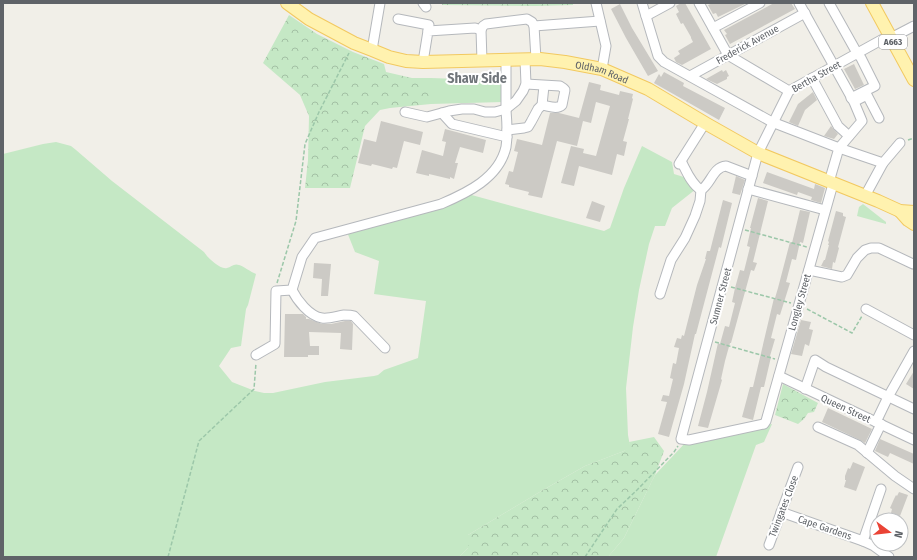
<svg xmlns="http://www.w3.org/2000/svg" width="917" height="560" font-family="'Fira Sans Condensed',sans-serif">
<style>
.grass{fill:#c5e8c5}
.forest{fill:url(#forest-crowns)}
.building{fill:#cccac5}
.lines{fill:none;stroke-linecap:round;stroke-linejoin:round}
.minor-casing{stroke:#b5b8bc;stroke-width:11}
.major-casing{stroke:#f2c960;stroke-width:14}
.path{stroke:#9cc7a9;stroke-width:1.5;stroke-dasharray:4 2;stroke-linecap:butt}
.minor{stroke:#fff;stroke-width:9}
.major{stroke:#fff2af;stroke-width:12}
.labels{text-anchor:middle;stroke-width:4;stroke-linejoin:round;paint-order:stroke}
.shield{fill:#fff;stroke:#8f9295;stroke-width:1}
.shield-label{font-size:9px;font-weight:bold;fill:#5f6368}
.street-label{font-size:10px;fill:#5f6368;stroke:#fff}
.district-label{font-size:14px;font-weight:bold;fill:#70757a;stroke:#fff}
</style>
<defs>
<pattern id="forest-crowns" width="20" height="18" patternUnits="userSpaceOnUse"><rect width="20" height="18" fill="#c5e8c5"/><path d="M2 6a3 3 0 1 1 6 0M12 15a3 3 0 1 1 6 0" fill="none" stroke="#a3c0a4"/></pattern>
</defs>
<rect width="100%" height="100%" fill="#f1efe8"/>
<g class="grass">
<polygon points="431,78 460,79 503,78 503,102 431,104"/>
<path d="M56,142L71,146L76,150L112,181L204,252C207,257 220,270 227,268C231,267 234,263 239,265C243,266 251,272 256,274L248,305L246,309L241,346L231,348L219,366L232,382L255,391L264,393H273L325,382L374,376L378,375L384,370L418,358L426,301L374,294L379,261L355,252L347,232L468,194L604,231L610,228L624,188L642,146L672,162L674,174L687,178L696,189L672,208L665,226H655L649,244L639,290L633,327L626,388L628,435L630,446L628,449L624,451L585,466L543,490L468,535V548L459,557H3V154L43,144Z"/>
<polygon points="863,204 886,222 886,224 857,216 859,207"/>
<polygon points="772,424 764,442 756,445 716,557 608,557 624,538 655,475 686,442"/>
</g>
<g class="forest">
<polygon points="443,3 573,3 573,5 536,6 442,5"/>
<polygon points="289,15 317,34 353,52 384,64 386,72 412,78 431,78 431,104 390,108 380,110 365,126 350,188 305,188 308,160 309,116 300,95 263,63"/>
<polygon points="783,384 818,403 814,412 808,413 804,419 798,424 775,415"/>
<path d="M654,437L664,451L655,475L624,538L608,557H459L468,548V535L543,490L585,466L624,451C628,448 630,447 629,442Z"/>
</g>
<g class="building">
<polygon points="681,3 685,3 711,49 682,65 676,62 674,58 680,54 678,51 693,42 691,38 691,37 683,23 681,24 676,14 679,12 676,6"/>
<polygon points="713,3 747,3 718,17 716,13 713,14 708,5"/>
<polygon points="774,3 791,3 795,9 730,44 725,35 727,34 724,30"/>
<polygon points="620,4 632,28 658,71 648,76 626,38 611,9"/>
<polygon points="854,64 864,85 855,89 844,69"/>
<polygon points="722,70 723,72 726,70 729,76 727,77 727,79 717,84 706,79"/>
<polygon points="664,72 684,83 683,86 725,108 719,120 654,83 659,74 661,77"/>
<polygon points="589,82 601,85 600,90 619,95 620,91 633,94 632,98 633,99 628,119 629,119 623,141 627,142 624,156 617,154 612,175 579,166 574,186 561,183 571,146 584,149 583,153 596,156 610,106 596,102 591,123 583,121 577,146 557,141 542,198 528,195 529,192 509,187 509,185 505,184 509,171 513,172 518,152 514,151 517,139 542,145 550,113 559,113 579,118"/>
<polygon points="813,92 817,100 805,110 798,126 789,122 798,104"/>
<polygon points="381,121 423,132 420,145 404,141 397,168 393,167 392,169 372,164 371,166 358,163 364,139 376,142"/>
<polygon points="831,126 838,134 834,139 824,136"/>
<polygon points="445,129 486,140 483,153 460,147 455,163 458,163 454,179 450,177 450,179 429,174 429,176 416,173 422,150 443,156 446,142 442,141"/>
<polygon points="767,172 814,189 815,184 825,188 821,203 811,200 812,197 798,192 797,195 763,183"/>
<polygon points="736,176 745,180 740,195 732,193"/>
<polygon points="758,198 768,201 753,262 757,263 754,271 751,270 731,343 730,343 725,361 721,379 722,380 708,428 698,426 707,392 718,343 720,344 725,326 729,327 735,303 732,302 735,288 740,270 744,271 750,247 747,246 751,228 750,228"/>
<polygon points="723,200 732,203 723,240 721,248 719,247 696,334 695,334 684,384 669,437 658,434 667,402 661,401 663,395 669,396 673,379 670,378 673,363 676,364 679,348 674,347 677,338 681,339 682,335 684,336 697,285 706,259 705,259 707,251 710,251"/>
<polygon points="592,201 605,206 600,222 586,218"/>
<polygon points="800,210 810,212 803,243 800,242 796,260 792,259 786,282 790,283 780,315 777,314 771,338 775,339 770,356 771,357 764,387 761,387 753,420 742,417 750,387 753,387 774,298 775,298 778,288 790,242 792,243"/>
<polygon points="836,211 843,213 843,216 846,217 838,247 839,248 835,263 833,262 832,269 821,266 824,260 825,260 829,245 828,245 829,242 828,241"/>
<polygon points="314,263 331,264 328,296 321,296 322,279 313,278"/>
<polygon points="285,314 303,314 306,317 306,319 309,319 322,324 331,324 345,321 351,321 353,324 352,350 340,349 341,333 309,332 310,346 319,346 319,355 308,355 308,357 284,357"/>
<polygon points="801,320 811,322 809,329 813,330 809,346 805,344 802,356 791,354"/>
<polygon points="914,371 914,389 906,384"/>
<polygon points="828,408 872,429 865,443 860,440 822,422"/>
<polygon points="880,439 914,454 914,464 890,453 888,457 875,451"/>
<polygon points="853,462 865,467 856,491 844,487 846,480 845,480 845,476 848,468 850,469"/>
<polygon points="899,492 908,495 900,516 891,513 892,509 890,508 894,499 896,495 897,496"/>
</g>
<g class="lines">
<g class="minor-casing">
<g id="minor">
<polyline points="423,3 426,7"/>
<polyline points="596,3 606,46 602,69"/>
<polyline points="642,3 658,56 664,62 772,122 839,148 883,163"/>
<polyline points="699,3 728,55 789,91"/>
<polyline points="799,3 854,102 862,121 839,148 829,182"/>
<polyline points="829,3 857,53 861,58 875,86 851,98"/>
<polyline points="646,16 670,3"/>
<polyline points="398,19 429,25 428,31"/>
<polyline points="534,26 600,21"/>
<polyline points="713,28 760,3"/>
<polyline points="891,38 914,26"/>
<polyline points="372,50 380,3"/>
<polyline points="482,61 481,30 483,26 486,24 527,19 532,22 534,26 536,59"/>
<polyline points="423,62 428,31 475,28 481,30"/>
<polyline points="690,76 805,13"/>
<polyline points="812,78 838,126 849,136"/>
<path d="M526,84L560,86L563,88L565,90L562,105C557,110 549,106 542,105"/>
<polyline points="857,100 867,95 879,118"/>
<polyline points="405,112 427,117 449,111 462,109 474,109 485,112 495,112 506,109 516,101 523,91 526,84 525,60"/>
<polyline points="442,113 452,124 507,137"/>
<polyline points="507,130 524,128 528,127 531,122 538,109 542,105 544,86"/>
<path d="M681,161C686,170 691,184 701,190"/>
<polyline points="679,164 705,123"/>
<polyline points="833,184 766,421 764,424 689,440 681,439 758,153 789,91 883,39"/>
<polyline points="748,189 825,210"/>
<path d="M701,190C711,184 713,167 726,166L752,176"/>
<polyline points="865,196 883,163 900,143"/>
<polyline points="809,270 842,277 847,275 857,258 865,250 871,248 879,248 913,264"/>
<path d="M292,290C297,300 309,316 322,318C329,319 337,316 344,315C347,315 351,315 354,316L385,348"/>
<polyline points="660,294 671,260 685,238 695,216 700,201 701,190"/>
<polyline points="866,309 914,335"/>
<path d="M256,355L275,344L276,291L292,290L302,257L315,238L441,204C467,193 499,178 506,147C508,135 507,122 506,110C506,94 506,77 506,60"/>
<polyline points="779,376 914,440"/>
<polyline points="805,389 815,360 826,367 914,409"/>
<polyline points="876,422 888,397 914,351"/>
<polyline points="818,427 858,445 895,476 914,489"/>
<polyline points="867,453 881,424"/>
<polyline points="781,512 863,541 874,546 889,557"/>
<polyline points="863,541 881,489"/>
<polyline points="769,545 798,467"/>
</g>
</g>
<g class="major-casing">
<g id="major">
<path id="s1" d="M287,3L309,19L354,43L372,50L389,57L406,61L423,62L540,59L565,62L602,69L648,89L705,123L758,153L878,201L900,211L914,212"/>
<polyline points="872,3 914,80"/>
<polyline points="900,211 908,220 914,224"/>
</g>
</g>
<g class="path">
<polyline points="908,140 914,138"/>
<polyline points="745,230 807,247"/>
<polyline points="277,283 296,221 305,144 319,112 349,53"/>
<polyline points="731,287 791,303"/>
<polyline points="807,309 852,333 862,316"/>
<polyline points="715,342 775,359"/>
<polyline points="168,557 199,441 254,389 256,363"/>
<polyline points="585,557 617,509 637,490 674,452 678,446"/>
</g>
<use href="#minor" class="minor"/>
<use href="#major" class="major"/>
</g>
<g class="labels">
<rect class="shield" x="879" y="35" width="28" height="14" rx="3"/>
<g class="shield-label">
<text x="893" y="45">A663</text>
</g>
<g class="street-label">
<text transform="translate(747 44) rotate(-29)" y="4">Frederick Avenue</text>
<text dy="4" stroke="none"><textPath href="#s1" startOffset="331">Oldham Road</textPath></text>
<text transform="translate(816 76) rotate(-29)" y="4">Bertha Street</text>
<text transform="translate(720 296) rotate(-75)" y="4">Sumner Street</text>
<text transform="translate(799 302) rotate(-74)" y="4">Longley Street</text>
<text transform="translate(846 408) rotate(25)" y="4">Queen Street</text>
<text transform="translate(783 506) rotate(-69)" y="4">Twingates Close</text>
<text transform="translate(825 527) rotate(19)" y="4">Cape Gardens</text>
</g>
<g class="district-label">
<text x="477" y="83">Shaw Side</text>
</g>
</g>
<rect width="917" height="560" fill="none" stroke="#5f6368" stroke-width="8"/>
<g transform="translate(889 532) rotate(105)"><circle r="19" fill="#ffffff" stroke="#bfc1c3"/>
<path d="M0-3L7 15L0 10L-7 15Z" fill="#ea4335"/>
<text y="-6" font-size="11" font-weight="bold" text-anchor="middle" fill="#5f6368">N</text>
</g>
</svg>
